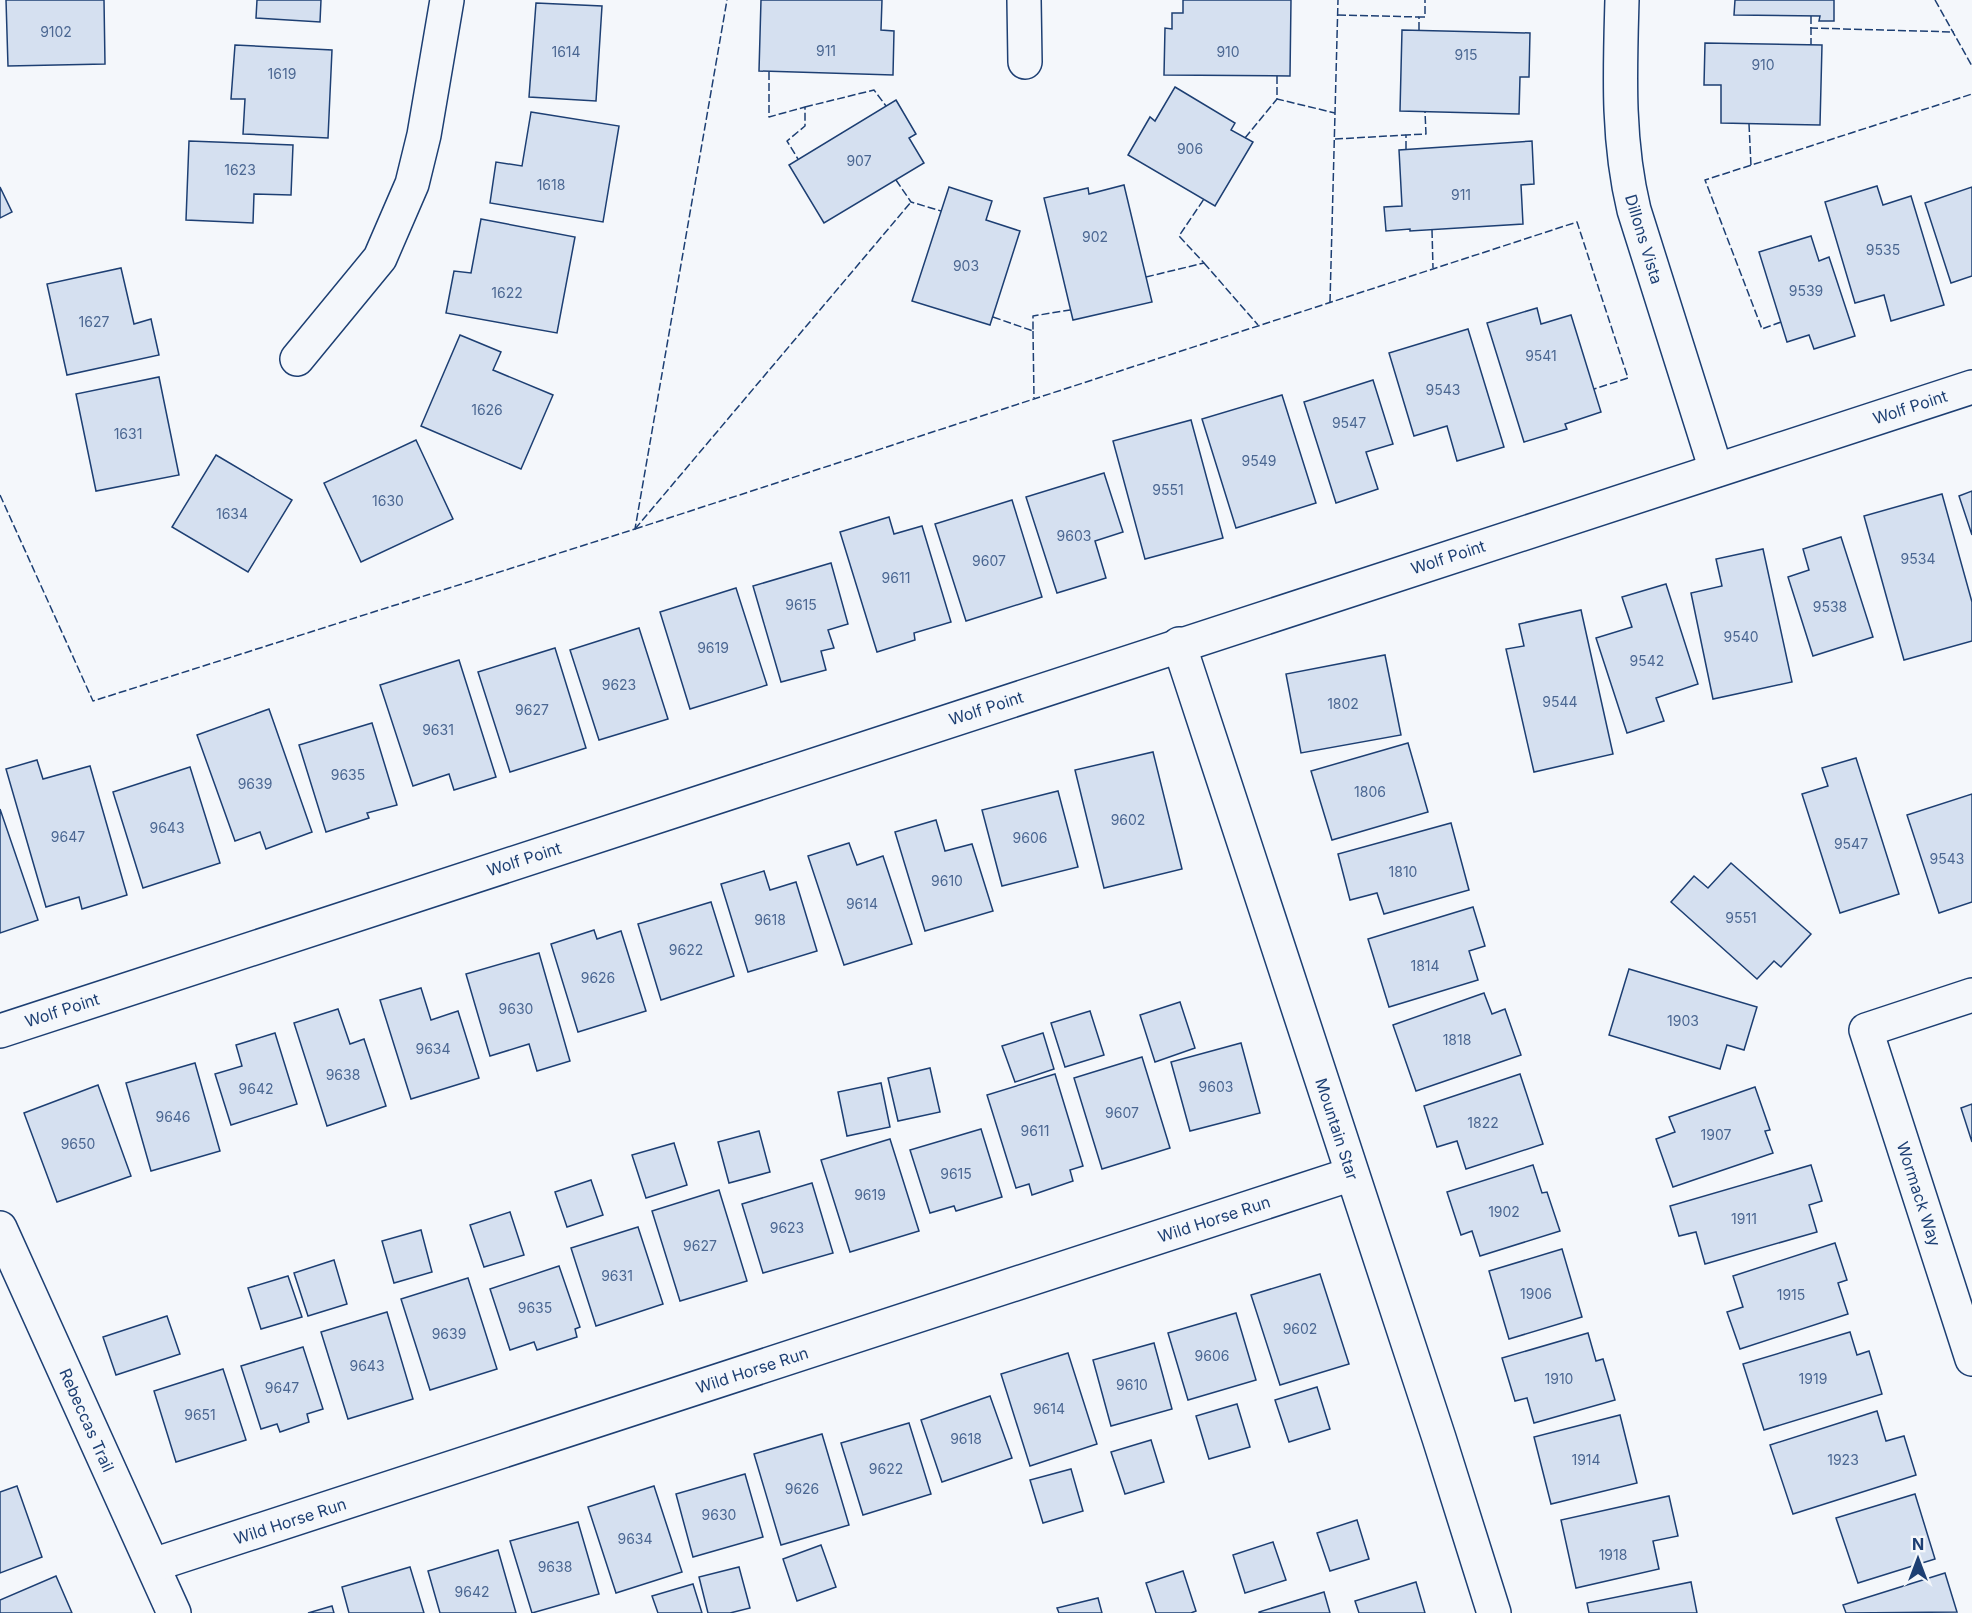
<svg xmlns="http://www.w3.org/2000/svg" width="1972" height="1613" font-family="Inter,sans-serif">
<style>
.building{fill:#d5e0f0;stroke:#1d3f73;stroke-width:1.5}
.lines{fill:none;stroke-linecap:round;stroke-linejoin:round}
.minor-casing{stroke:#1d3f73;stroke-width:36}
.minor{stroke:#f4f7fb;stroke-width:33}
.fence{stroke:#1d3f73;stroke-width:1.5;stroke-dasharray:8 3;stroke-linecap:butt}
.labels{text-anchor:middle;stroke-width:4.5;stroke-linejoin:round;paint-order:stroke}
.number-label{font-size:14px;fill:#4b6792}
.street-label{font-size:16px;fill:#1d3f73;stroke:#f4f7fb}
</style>
<rect width="100%" height="100%" fill="#f4f7fb"/>
<g class="building">
<polygon points="6,0 104,0 105,64 8,66"/>
<polygon points="257,0 321,0 320,22 256,18"/>
<polygon points="761,0 882,0 881,30 894,31 893,75 759,71"/>
<polygon points="1183,0 1291,0 1290,76 1164,75 1165,28 1172,29 1172,13 1183,13"/>
<polygon points="1735,0 1834,0 1834,21 1819,21 1820,16 1734,15"/>
<polygon points="536,3 602,6 596,101 529,97"/>
<polygon points="1402,30 1530,33 1529,77 1520,77 1519,114 1400,111"/>
<polygon points="1705,43 1822,45 1820,125 1721,123 1721,85 1704,85"/>
<polygon points="235,45 332,50 328,138 243,134 245,99 231,99"/>
<polygon points="1175,87 1235,123 1231,130 1253,142 1215,206 1128,155 1150,117 1155,121"/>
<polygon points="896,100 916,134 909,138 924,163 824,223 789,165"/>
<polygon points="531,112 619,126 603,222 490,203 496,162 522,166"/>
<polygon points="189,141 293,145 291,195 254,194 253,223 186,220"/>
<polygon points="1532,141 1534,184 1521,185 1523,224 1410,231 1410,229 1386,231 1384,207 1402,206 1399,150"/>
<polygon points="1124,185 1152,302 1073,320 1044,198 1088,188 1089,194"/>
<polygon points="1877,186 1883,205 1911,196 1944,305 1891,321 1884,295 1855,303 1825,202"/>
<polygon points="0,187 12,212 0,218"/>
<polygon points="949,187 992,201 986,220 1020,231 990,325 912,301"/>
<polygon points="1972,187 1972,276 1951,283 1925,203"/>
<polygon points="481,219 575,237 557,333 446,313 454,271 471,273"/>
<polygon points="1811,236 1819,261 1829,257 1855,336 1814,349 1809,335 1787,342 1759,252"/>
<polygon points="121,268 134,324 151,319 159,355 67,375 47,284"/>
<polygon points="1537,308 1541,324 1571,315 1601,412 1565,424 1567,429 1524,442 1487,323"/>
<polygon points="1468,329 1504,447 1457,461 1447,426 1414,436 1389,353"/>
<polygon points="460,335 501,352 493,370 553,395 521,469 421,426"/>
<polygon points="159,377 179,475 96,491 76,394"/>
<polygon points="1373,380 1393,444 1366,452 1378,489 1336,503 1304,402"/>
<polygon points="1282,395 1316,503 1236,528 1202,419"/>
<polygon points="1191,420 1223,538 1145,559 1113,441"/>
<polygon points="416,440 453,519 361,562 324,483"/>
<polygon points="216,455 292,500 248,572 172,527"/>
<polygon points="1104,473 1123,532 1095,541 1106,578 1057,593 1026,497"/>
<polygon points="1972,491 1972,535 1959,496"/>
<polygon points="1942,494 1972,602 1972,641 1904,660 1864,516"/>
<polygon points="1012,500 1042,597 966,621 935,524"/>
<polygon points="889,517 894,534 922,526 951,622 914,633 915,640 877,652 840,532"/>
<polygon points="1841,537 1873,637 1813,656 1788,577 1809,570 1803,549"/>
<polygon points="1763,549 1792,682 1713,699 1691,593 1722,586 1716,559"/>
<polygon points="831,563 848,624 828,630 834,648 821,651 826,670 781,682 753,586"/>
<polygon points="1666,584 1698,684 1656,698 1664,721 1627,733 1596,638 1632,627 1622,597"/>
<polygon points="736,588 767,685 690,709 660,612"/>
<polygon points="1581,610 1613,754 1534,772 1506,649 1524,646 1519,624"/>
<polygon points="639,628 668,719 599,740 570,650"/>
<polygon points="555,648 586,748 510,772 478,672"/>
<polygon points="1385,655 1401,735 1301,753 1286,674"/>
<polygon points="459,660 496,777 454,790 449,774 413,786 380,685"/>
<polygon points="269,709 312,832 266,849 260,832 235,841 197,735"/>
<polygon points="372,723 397,805 367,813 369,818 326,832 299,745"/>
<polygon points="1408,743 1428,812 1332,840 1311,771"/>
<polygon points="1153,752 1182,869 1104,888 1075,770"/>
<polygon points="1856,758 1899,894 1840,913 1802,794 1828,786 1822,768"/>
<polygon points="37,760 43,779 90,766 127,895 82,909 79,897 46,907 6,769"/>
<polygon points="190,767 220,863 143,888 113,792"/>
<polygon points="1058,791 1078,867 1002,886 982,810"/>
<polygon points="1972,794 1972,902 1939,913 1907,815"/>
<polygon points="0,809 38,920 0,933"/>
<polygon points="936,820 945,851 972,844 993,911 925,931 895,832"/>
<polygon points="1451,823 1469,890 1384,914 1377,893 1350,900 1338,854"/>
<polygon points="849,843 857,865 883,856 912,944 844,965 808,856"/>
<polygon points="1731,863 1811,934 1781,967 1774,961 1757,979 1671,902 1694,876 1708,888"/>
<polygon points="764,871 770,890 796,882 817,951 748,972 721,884"/>
<polygon points="711,902 734,976 661,1000 638,924"/>
<polygon points="1473,907 1485,946 1469,951 1478,980 1389,1007 1368,939"/>
<polygon points="594,930 597,939 621,931 646,1011 578,1032 551,944"/>
<polygon points="539,953 570,1061 537,1071 529,1044 490,1056 466,974"/>
<polygon points="1629,969 1757,1007 1744,1050 1727,1045 1720,1069 1609,1035"/>
<polygon points="421,988 431,1020 458,1011 479,1078 411,1099 380,1000"/>
<polygon points="1484,993 1492,1014 1505,1009 1521,1055 1416,1091 1393,1025"/>
<polygon points="1180,1002 1195,1048 1155,1062 1140,1015"/>
<polygon points="338,1009 350,1044 364,1039 386,1106 327,1126 294,1023"/>
<polygon points="1090,1011 1104,1055 1065,1067 1051,1023"/>
<polygon points="275,1033 297,1104 231,1125 215,1074 242,1066 236,1045"/>
<polygon points="1043,1033 1054,1069 1015,1082 1002,1046"/>
<polygon points="1241,1043 1260,1113 1190,1131 1171,1062"/>
<polygon points="1142,1057 1170,1148 1102,1169 1074,1078"/>
<polygon points="195,1063 220,1151 151,1171 126,1083"/>
<polygon points="930,1068 940,1112 898,1121 888,1078"/>
<polygon points="1055,1074 1083,1166 1070,1170 1073,1181 1032,1195 1029,1184 1016,1188 987,1095"/>
<polygon points="1520,1074 1543,1144 1466,1169 1457,1141 1437,1147 1424,1106"/>
<polygon points="881,1083 890,1127 847,1136 838,1092"/>
<polygon points="98,1085 131,1176 57,1202 24,1113"/>
<polygon points="1755,1087 1770,1130 1765,1131 1773,1153 1673,1187 1656,1139 1675,1132 1669,1117"/>
<polygon points="1972,1104 1972,1142 1961,1108"/>
<polygon points="981,1129 1002,1197 956,1211 954,1206 930,1213 910,1150"/>
<polygon points="759,1131 770,1172 729,1183 718,1142"/>
<polygon points="890,1139 919,1231 850,1252 821,1160"/>
<polygon points="674,1143 687,1185 646,1198 632,1155"/>
<polygon points="1533,1165 1542,1193 1547,1192 1560,1231 1480,1256 1472,1231 1461,1235 1447,1192"/>
<polygon points="1811,1165 1822,1201 1809,1205 1817,1232 1705,1264 1696,1232 1679,1236 1670,1206"/>
<polygon points="591,1180 603,1215 567,1227 555,1192"/>
<polygon points="812,1183 833,1253 763,1273 742,1204"/>
<polygon points="719,1190 747,1281 680,1301 652,1211"/>
<polygon points="510,1212 524,1255 484,1267 470,1225"/>
<polygon points="638,1227 663,1304 596,1326 571,1248"/>
<polygon points="421,1230 432,1272 394,1283 382,1241"/>
<polygon points="1835,1243 1847,1280 1838,1283 1848,1314 1740,1349 1727,1312 1743,1307 1733,1276"/>
<polygon points="1562,1249 1582,1317 1509,1339 1489,1271"/>
<polygon points="334,1260 347,1304 308,1316 294,1273"/>
<polygon points="559,1266 580,1327 575,1329 577,1337 537,1350 534,1342 510,1350 490,1289"/>
<polygon points="1320,1274 1349,1364 1280,1385 1251,1295"/>
<polygon points="288,1276 302,1317 261,1329 248,1288"/>
<polygon points="468,1278 497,1369 430,1390 401,1299"/>
<polygon points="387,1312 413,1399 348,1419 321,1332"/>
<polygon points="1236,1313 1256,1380 1188,1400 1168,1333"/>
<polygon points="167,1316 180,1354 116,1375 103,1337"/>
<polygon points="1850,1332 1857,1355 1869,1351 1882,1394 1764,1430 1743,1364"/>
<polygon points="1588,1333 1596,1361 1603,1359 1615,1400 1534,1423 1527,1398 1515,1401 1502,1358"/>
<polygon points="1154,1343 1172,1409 1111,1426 1093,1360"/>
<polygon points="303,1347 323,1409 307,1414 309,1422 280,1432 277,1424 261,1429 241,1366"/>
<polygon points="1068,1353 1097,1444 1030,1466 1001,1374"/>
<polygon points="223,1369 246,1440 176,1462 154,1391"/>
<polygon points="1317,1387 1330,1429 1289,1442 1275,1400"/>
<polygon points="990,1396 1012,1458 942,1482 921,1420"/>
<polygon points="1237,1404 1250,1447 1209,1459 1196,1416"/>
<polygon points="1877,1411 1886,1441 1904,1436 1916,1475 1793,1514 1770,1445"/>
<polygon points="1620,1415 1637,1483 1551,1504 1534,1437"/>
<polygon points="909,1423 931,1494 863,1515 841,1443"/>
<polygon points="822,1434 849,1525 781,1545 754,1454"/>
<polygon points="1151,1440 1164,1482 1125,1494 1111,1452"/>
<polygon points="1071,1469 1083,1511 1043,1523 1030,1480"/>
<polygon points="745,1474 763,1537 693,1557 676,1494"/>
<polygon points="17,1486 42,1557 0,1573 0,1492"/>
<polygon points="654,1486 682,1572 616,1593 588,1507"/>
<polygon points="1915,1494 1935,1559 1858,1583 1836,1518"/>
<polygon points="1669,1496 1678,1536 1653,1541 1659,1569 1576,1588 1561,1520"/>
<polygon points="1357,1520 1369,1559 1330,1571 1317,1533"/>
<polygon points="578,1522 599,1594 532,1613 510,1541"/>
<polygon points="1273,1542 1286,1580 1245,1593 1233,1555"/>
<polygon points="821,1545 836,1587 797,1601 783,1559"/>
<polygon points="498,1550 516,1613 440,1613 428,1571"/>
<polygon points="410,1567 424,1613 349,1613 342,1587"/>
<polygon points="739,1567 750,1608 730,1613 708,1613 699,1577"/>
<polygon points="1183,1571 1196,1611 1191,1613 1156,1613 1146,1583"/>
<polygon points="1945,1573 1957,1612 1846,1613 1843,1605"/>
<polygon points="56,1576 72,1613 0,1613 0,1600"/>
<polygon points="1416,1582 1425,1613 1359,1613 1355,1601"/>
<polygon points="1691,1582 1697,1613 1589,1613 1587,1603"/>
<polygon points="693,1584 702,1613 658,1613 652,1596"/>
<polygon points="1324,1592 1330,1613 1259,1613 1259,1612"/>
<polygon points="1098,1598 1102,1613 1059,1613 1057,1608"/>
<polygon points="332,1606 334,1613 308,1613"/>
</g>
<g class="lines">
<g class="minor-casing">
<g id="minor">
<polyline points="1024,0 1025,62"/>
<path d="M1622,0C1620,71 1617,140 1634,210L1716,470"/>
<polyline points="297,359 380,258 412,184 424,135 447,0"/>
<polyline points="1179,644 1439,1438 1494,1613"/>
<polyline points="1972,995 1866,1030 1972,1359"/>
<polyline points="0,1031 1972,387"/>
<polyline points="0,1228 174,1613"/>
<polyline points="153,1565 1352,1174"/>
</g>
</g>
<use href="#minor" class="minor"/>
<g class="fence">
<polyline points="1935,0 1972,66"/>
<polyline points="1338,15 1419,17"/>
<polyline points="1811,16 1811,45"/>
<polyline points="1810,28 1954,32"/>
<polyline points="1419,30 1419,17 1425,17 1425,0"/>
<polyline points="769,72 769,117 805,107 805,126 787,141 798,159"/>
<polyline points="1277,76 1277,99 1335,113"/>
<polyline points="805,107 874,90 886,106"/>
<polyline points="1749,124 1751,166"/>
<polyline points="1245,138 1277,99"/>
<polyline points="1335,139 1406,135"/>
<polyline points="1406,149 1406,135 1426,134 1425,112"/>
<polyline points="896,180 911,202 941,211"/>
<polyline points="1432,230 1433,268"/>
<polyline points="1204,263 1258,325"/>
<polyline points="1146,277 1204,263 1179,236 1204,199"/>
<polyline points="1330,302 1338,0"/>
<polyline points="993,317 1033,331 1033,316 1070,310"/>
<polyline points="1781,322 1762,329 1705,180 1972,94"/>
<polyline points="1033,331 1034,398"/>
<polyline points="0,495 93,701 635,529 727,0"/>
<polyline points="635,529 1577,222 1628,378 1594,389"/>
<polyline points="635,529 911,202"/>
</g>
</g>
<g class="labels">
<g class="number-label">
<text x="56" y="37">9102</text>
<text x="826" y="56">911</text>
<text x="566" y="57">1614</text>
<text x="1228" y="57">910</text>
<text x="1466" y="60">915</text>
<text x="1763" y="70">910</text>
<text x="282" y="79">1619</text>
<text x="1190" y="154">906</text>
<text x="859" y="166">907</text>
<text x="240" y="175">1623</text>
<text x="551" y="190">1618</text>
<text x="1461" y="200">911</text>
<text x="1095" y="242">902</text>
<text x="1883" y="255">9535</text>
<text x="966" y="271">903</text>
<text x="1806" y="296">9539</text>
<text x="507" y="298">1622</text>
<text x="94" y="327">1627</text>
<text x="1541" y="361">9541</text>
<text x="1443" y="395">9543</text>
<text x="487" y="415">1626</text>
<text x="1349" y="428">9547</text>
<text x="128" y="439">1631</text>
<text x="1259" y="466">9549</text>
<text x="1168" y="495">9551</text>
<text x="388" y="506">1630</text>
<text x="232" y="519">1634</text>
<text x="1074" y="541">9603</text>
<text x="1918" y="564">9534</text>
<text x="989" y="566">9607</text>
<text x="896" y="583">9611</text>
<text x="801" y="610">9615</text>
<text x="1830" y="612">9538</text>
<text x="1741" y="642">9540</text>
<text x="713" y="653">9619</text>
<text x="1647" y="666">9542</text>
<text x="619" y="690">9623</text>
<text x="1560" y="707">9544</text>
<text x="1343" y="709">1802</text>
<text x="532" y="715">9627</text>
<text x="438" y="735">9631</text>
<text x="348" y="780">9635</text>
<text x="255" y="789">9639</text>
<text x="1370" y="797">1806</text>
<text x="1128" y="825">9602</text>
<text x="167" y="833">9643</text>
<text x="68" y="842">9647</text>
<text x="1030" y="843">9606</text>
<text x="1851" y="849">9547</text>
<text x="1947" y="864">9543</text>
<text x="1403" y="877">1810</text>
<text x="947" y="886">9610</text>
<text x="862" y="909">9614</text>
<text x="1741" y="923">9551</text>
<text x="770" y="925">9618</text>
<text x="686" y="955">9622</text>
<text x="1425" y="971">1814</text>
<text x="598" y="983">9626</text>
<text x="516" y="1014">9630</text>
<text x="1683" y="1026">1903</text>
<text x="1457" y="1045">1818</text>
<text x="433" y="1054">9634</text>
<text x="343" y="1080">9638</text>
<text x="1216" y="1092">9603</text>
<text x="256" y="1094">9642</text>
<text x="1122" y="1118">9607</text>
<text x="173" y="1122">9646</text>
<text x="1483" y="1128">1822</text>
<text x="1035" y="1136">9611</text>
<text x="1716" y="1140">1907</text>
<text x="78" y="1149">9650</text>
<text x="956" y="1179">9615</text>
<text x="870" y="1200">9619</text>
<text x="1504" y="1217">1902</text>
<text x="1744" y="1224">1911</text>
<text x="787" y="1233">9623</text>
<text x="700" y="1251">9627</text>
<text x="617" y="1281">9631</text>
<text x="1536" y="1299">1906</text>
<text x="1791" y="1300">1915</text>
<text x="535" y="1313">9635</text>
<text x="1300" y="1334">9602</text>
<text x="449" y="1339">9639</text>
<text x="1212" y="1361">9606</text>
<text x="367" y="1371">9643</text>
<text x="1559" y="1384">1910</text>
<text x="1813" y="1384">1919</text>
<text x="1132" y="1390">9610</text>
<text x="282" y="1393">9647</text>
<text x="1049" y="1414">9614</text>
<text x="200" y="1420">9651</text>
<text x="966" y="1444">9618</text>
<text x="1586" y="1465">1914</text>
<text x="1843" y="1465">1923</text>
<text x="886" y="1474">9622</text>
<text x="802" y="1494">9626</text>
<text x="719" y="1520">9630</text>
<text x="635" y="1544">9634</text>
<text x="1613" y="1560">1918</text>
<text x="555" y="1572">9638</text>
<text x="472" y="1597">9642</text>
</g>
<g class="street-label">
<text transform="translate(1644 239) rotate(73)" y="6">Dillons Vista</text>
<text transform="translate(1910 407) rotate(-18)" y="6">Wolf Point</text>
<text transform="translate(1448 557) rotate(-18)" y="6">Wolf Point</text>
<text transform="translate(986 708) rotate(-18)" y="6">Wolf Point</text>
<text transform="translate(524 859) rotate(-18)" y="6">Wolf Point</text>
<text transform="translate(62 1010) rotate(-18)" y="6">Wolf Point</text>
<text transform="translate(1337 1129) rotate(72)" y="6">Mountain Star</text>
<text transform="translate(1919 1194) rotate(72)" y="6">Wormack Way</text>
<text transform="translate(1214 1219) rotate(-18)" y="6">Wild Horse Run</text>
<text transform="translate(752 1370) rotate(-18)" y="6">Wild Horse Run</text>
<text transform="translate(87 1420) rotate(66)" y="6">Rebeccas Trail</text>
<text transform="translate(290 1521) rotate(-18)" y="6">Wild Horse Run</text>
</g>
</g>
<g transform="translate(1918 1559)" stroke="#f4f7fb" stroke-width="4.5" paint-order="stroke">
<path d="M0-4.5L10 22L0 15L-10 22Z" fill="#1d3f73"/>
<text y="-9" font-size="16" font-weight="bold" text-anchor="middle" fill="#1d3f73">N</text>
</g>
</svg>
